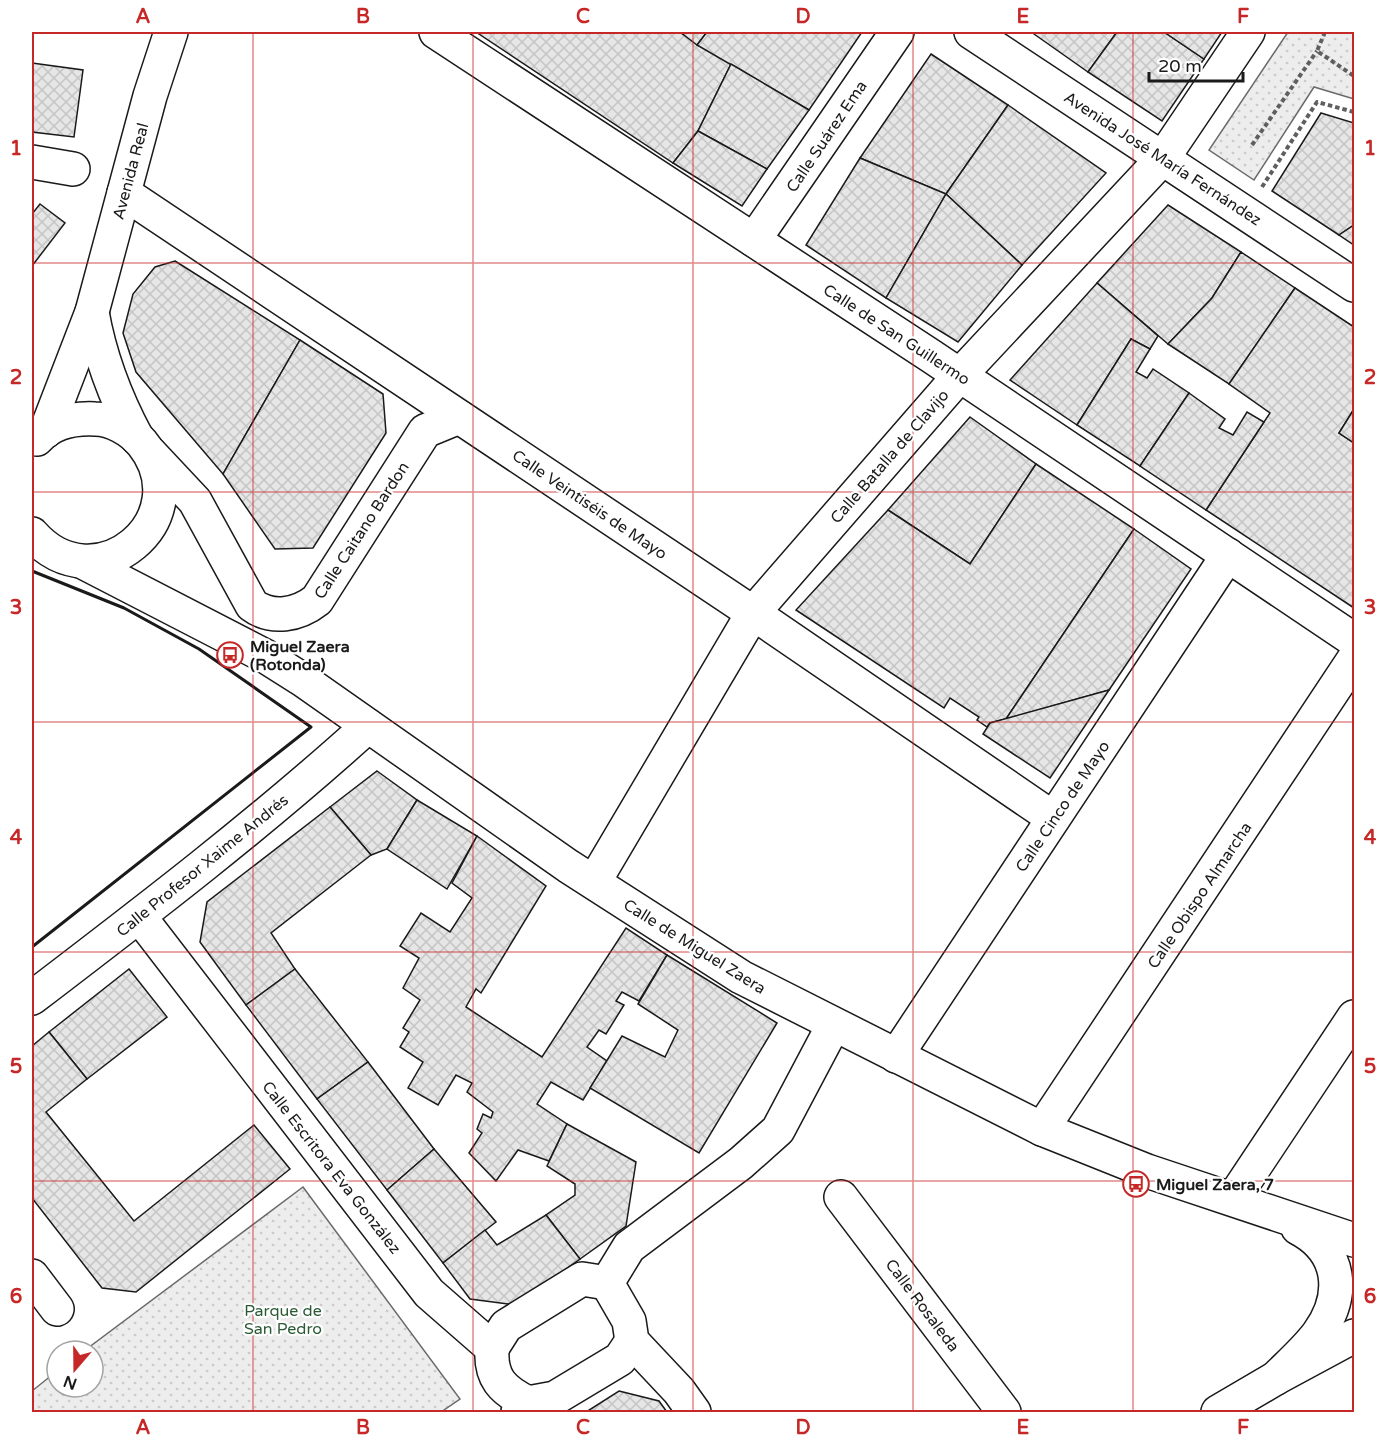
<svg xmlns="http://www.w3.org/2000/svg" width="1386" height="1444" font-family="'Varela Round',sans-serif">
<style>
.park{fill:url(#park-dots);stroke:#6a6a6a;stroke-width:1.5}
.building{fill:url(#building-cross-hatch);stroke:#1a1a1a;stroke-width:1.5}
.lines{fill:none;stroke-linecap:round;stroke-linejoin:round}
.minor-casing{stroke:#1a1a1a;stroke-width:36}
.path{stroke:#5f5f5f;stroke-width:4;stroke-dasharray:4.5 3;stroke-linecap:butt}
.minor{stroke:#fff;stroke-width:33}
.wall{stroke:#1a1a1a;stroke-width:3}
.grid{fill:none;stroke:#c62828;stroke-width:1.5;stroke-opacity:0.55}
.labels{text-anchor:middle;stroke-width:4.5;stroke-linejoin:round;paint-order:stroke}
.street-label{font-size:16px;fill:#1a1a1a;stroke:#fff}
.poi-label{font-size:16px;font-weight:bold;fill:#1a1a1a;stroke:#fff;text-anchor:start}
.park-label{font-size:16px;fill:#2b5a34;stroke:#fff}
.neatline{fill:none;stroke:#c62828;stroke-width:2}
.grid-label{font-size:20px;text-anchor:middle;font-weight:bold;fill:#c62828}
</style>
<defs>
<pattern id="park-dots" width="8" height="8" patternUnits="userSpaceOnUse" patternTransform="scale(1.5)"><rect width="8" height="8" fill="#ededed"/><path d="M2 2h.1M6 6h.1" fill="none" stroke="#cbcbcb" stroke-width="1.8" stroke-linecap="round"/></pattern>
<pattern id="building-cross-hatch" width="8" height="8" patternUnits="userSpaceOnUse" patternTransform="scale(1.5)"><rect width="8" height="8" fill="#e6e6e6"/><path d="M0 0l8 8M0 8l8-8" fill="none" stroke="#c5c5c5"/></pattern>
</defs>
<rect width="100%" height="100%" fill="#fff"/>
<g class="park">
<polygon points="1288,32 1354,32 1354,99 1314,87 1254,180 1209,150"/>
<polygon points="303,1187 460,1399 441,1412 32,1412 32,1391 57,1371 57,1387 93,1387 93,1351 84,1351"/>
</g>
<g class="building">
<polygon points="476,32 680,32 731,64 698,131 673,163"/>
<polygon points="680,32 707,32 697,45"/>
<polygon points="707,32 862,32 809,110 697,45"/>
<polygon points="1036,32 1117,32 1088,72 1034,34"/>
<polygon points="1117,32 1164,32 1204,59 1162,121 1088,72"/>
<polygon points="1164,32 1222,32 1204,59"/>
<polygon points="931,54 1008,105 946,194 860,158"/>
<polygon points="32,63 83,70 74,137 32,132"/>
<polygon points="731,64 809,110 767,169 698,131"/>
<polygon points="1008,105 1106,173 1022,265 946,194"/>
<polygon points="1321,113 1354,123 1354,225 1339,235 1272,191"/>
<polygon points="698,131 767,169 742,206 673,163"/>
<polygon points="860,158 946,194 886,298 806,245"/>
<polygon points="946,194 1022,265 958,342 886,298"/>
<polygon points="40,204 65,223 32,266 32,214"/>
<polygon points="1168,205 1241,252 1212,298 1168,344 1097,283"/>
<polygon points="1354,225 1354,245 1339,235"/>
<polygon points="1241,252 1295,288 1229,384 1168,344 1212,298"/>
<polygon points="175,261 300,340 223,474 136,372 123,333 133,294 155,267"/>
<polygon points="1097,283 1158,336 1150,349 1131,339 1077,425 1010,380"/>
<polygon points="1295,288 1354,327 1354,409 1339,433 1354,443 1354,608 1206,510 1270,413 1229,384"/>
<polygon points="1131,339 1150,349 1136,372 1147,378 1153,369 1189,393 1140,466 1077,425"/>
<polygon points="300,340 383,394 386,433 313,548 275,549 223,474"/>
<polygon points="1189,393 1225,419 1219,428 1233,435 1247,412 1264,422 1206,510 1140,466"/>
<polygon points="1354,409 1354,443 1339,433"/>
<polygon points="970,417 1036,464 970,564 888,510"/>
<polygon points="1036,464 1134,529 1006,719 990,723 987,727 977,720 979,717 950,698 944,708 796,610 888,510 970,564"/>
<polygon points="1134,529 1191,569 1109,690 1006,719"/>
<polygon points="1109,690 1050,778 983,734 990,723"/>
<polygon points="377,771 417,800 387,849 371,855 330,807"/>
<polygon points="417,800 477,836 447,889 387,849"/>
<polygon points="330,807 371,855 271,933 295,969 246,1005 200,942 207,902"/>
<polygon points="477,836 546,886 481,993 476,989 466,1007 542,1057 626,928 667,955 639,1001 622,992 616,1001 624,1005 606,1034 599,1030 587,1047 607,1061 583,1100 551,1082 537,1104 567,1124 549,1161 518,1150 496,1181 469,1153 482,1133 477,1129 483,1114 491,1118 493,1112 467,1092 472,1083 456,1075 438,1105 408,1088 423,1062 400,1047 409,1032 403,1028 420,1000 403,988 419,958 400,946 421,913 450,932 472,898 452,883"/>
<polygon points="667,955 777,1023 699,1153 590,1088 622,1036 665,1057 678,1030 638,1004"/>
<polygon points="129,969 167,1017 87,1079 49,1032"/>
<polygon points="295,969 368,1062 317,1099 246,1005"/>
<polygon points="49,1032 87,1079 46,1112 134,1221 254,1125 290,1169 136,1292 102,1288 32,1198 32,1046"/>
<polygon points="368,1062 434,1149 387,1190 317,1099"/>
<polygon points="567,1124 636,1162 626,1226 580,1259 546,1215 575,1195 575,1184 547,1166"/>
<polygon points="434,1149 496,1222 443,1263 387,1190"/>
<polygon points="546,1215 580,1259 516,1305 470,1299 443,1263 485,1230 497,1245"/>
<polygon points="619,1391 659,1401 667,1412 586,1412"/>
</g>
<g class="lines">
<g class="minor-casing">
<g id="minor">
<polyline points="436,32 931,356 1354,640"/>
<polyline points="971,32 1354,285"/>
<polyline points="32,162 73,169"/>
<polyline points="124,193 753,613 1053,818"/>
<polyline points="754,240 897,32"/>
<path d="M92,312C100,358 115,397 137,438"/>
<polyline points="46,431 92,312 150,96 171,32"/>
<path d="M150,453L195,501L252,605C272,620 298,615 317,600L425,431L459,417"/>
<path d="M32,534C96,607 202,518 142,443C131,430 112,419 95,419C73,418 51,423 37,439"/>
<polyline points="83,562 265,656 303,680 568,866 741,977 1042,1129 1147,1171 1354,1240"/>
<polyline points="594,882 753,613 960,375 1163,158 1248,32"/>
<path d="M139,916L429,1293L492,1348C490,1378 502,1390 528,1403"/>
<path d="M32,998C146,911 261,823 368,726"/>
<polyline points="896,1056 1228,555"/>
<polyline points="1042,1129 1354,659"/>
<polyline points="841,1197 1004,1412"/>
<polyline points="1233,1199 1354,1017"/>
<polyline points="32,1276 57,1309"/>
<polyline points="607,1283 629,1247 741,1163 778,1130 833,1026"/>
<polyline points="607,1283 629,1321 632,1341 679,1391 694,1412"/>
<polyline points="492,1348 506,1326 582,1279 607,1283"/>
<path d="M1276,1378C1290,1364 1306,1350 1318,1334C1346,1295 1342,1251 1298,1228"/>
<polyline points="518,1412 528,1403 555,1398 620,1359 632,1341"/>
<polyline points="1218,1412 1276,1378 1354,1336"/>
</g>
</g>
<g class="path">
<polyline points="1325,32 1317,51 1354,76"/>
<polyline points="1252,145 1317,51"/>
<polyline points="1262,187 1317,102 1354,112"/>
</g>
<use href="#minor" class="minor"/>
<polyline class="wall" points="32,571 124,608 199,649 311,727 32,947"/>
</g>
<path class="grid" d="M253,32V1412M473,32V1412M693,32V1412M913,32V1412M1133,32V1412M32,263H1354M32,492H1354M32,722H1354M32,952H1354M32,1181H1354"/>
<defs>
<g id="bus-ring" transform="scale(1.35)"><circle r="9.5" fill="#fff" stroke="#c62828" stroke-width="1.5"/><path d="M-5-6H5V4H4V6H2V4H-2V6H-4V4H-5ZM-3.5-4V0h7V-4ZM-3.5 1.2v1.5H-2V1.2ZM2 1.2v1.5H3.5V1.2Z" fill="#c62828"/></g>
</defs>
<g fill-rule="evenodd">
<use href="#bus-ring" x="230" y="655"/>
<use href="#bus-ring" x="1136" y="1184"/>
</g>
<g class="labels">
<g class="street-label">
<text transform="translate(826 136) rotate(-56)" y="6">Calle Suárez Ema</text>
<text transform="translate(1163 158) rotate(33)" y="6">Avenida José María Fernández</text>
<text transform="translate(130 171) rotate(-75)" y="6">Avenida Real</text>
<text transform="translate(897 334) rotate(33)" y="6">Calle de San Guillermo</text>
<text transform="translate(889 456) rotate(-49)" y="6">Calle Batalla de Clavijo</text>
<text transform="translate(590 504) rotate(34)" y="6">Calle Veintiséis de Mayo</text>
<text transform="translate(361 530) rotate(-57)" y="6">Calle Caitano Bardon</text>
<text transform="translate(1062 806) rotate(-56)" y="6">Calle Cinco de Mayo</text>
<text transform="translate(202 865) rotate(-39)" y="6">Calle Profesor Xaime Andrés</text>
<text transform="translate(1199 895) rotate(-56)" y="6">Calle Obispo Almarcha</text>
<text transform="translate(695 946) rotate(32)" y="6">Calle de Miguel Zaera</text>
<text transform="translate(332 1167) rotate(52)" y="6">Calle Escritora Eva González</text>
<text transform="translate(923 1305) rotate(53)" y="6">Calle Rosaleda</text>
</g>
<g class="poi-label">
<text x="250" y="652">Miguel Zaera<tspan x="250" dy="18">(Rotonda)</tspan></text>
<text x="1156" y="1190">Miguel Zaera, 7</text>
</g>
<g class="park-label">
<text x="283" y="1316">Parque de<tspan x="283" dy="18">San Pedro</tspan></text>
</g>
</g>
<rect width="1386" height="1444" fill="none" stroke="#ffffff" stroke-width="66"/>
<g transform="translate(75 1369) rotate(200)"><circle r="28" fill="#ffffff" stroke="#a3a3a3" stroke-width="1.5"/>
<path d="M0-4.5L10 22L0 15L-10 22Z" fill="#c62828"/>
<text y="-9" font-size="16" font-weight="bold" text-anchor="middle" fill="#1a1a1a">N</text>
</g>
<path d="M1149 72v9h94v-9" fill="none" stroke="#1a1a1a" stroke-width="3"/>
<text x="1158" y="72" font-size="18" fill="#1a1a1a" stroke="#ffffff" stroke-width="4.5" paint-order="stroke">20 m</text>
<rect x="33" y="33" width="1320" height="1378" class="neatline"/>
<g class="grid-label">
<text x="143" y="23">A</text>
<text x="363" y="23">B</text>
<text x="583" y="23">C</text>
<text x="803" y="23">D</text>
<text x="1023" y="23">E</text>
<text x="1243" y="23">F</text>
<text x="16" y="155">1</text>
<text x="1370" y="155">1</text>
<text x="16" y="384">2</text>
<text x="1370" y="384">2</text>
<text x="16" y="614">3</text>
<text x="1370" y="614">3</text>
<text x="16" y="844">4</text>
<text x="1370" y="844">4</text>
<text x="16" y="1073">5</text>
<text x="1370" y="1073">5</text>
<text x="16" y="1303">6</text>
<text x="1370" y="1303">6</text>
<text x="143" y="1434">A</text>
<text x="363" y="1434">B</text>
<text x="583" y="1434">C</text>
<text x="803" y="1434">D</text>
<text x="1023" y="1434">E</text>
<text x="1243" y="1434">F</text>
</g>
</svg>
